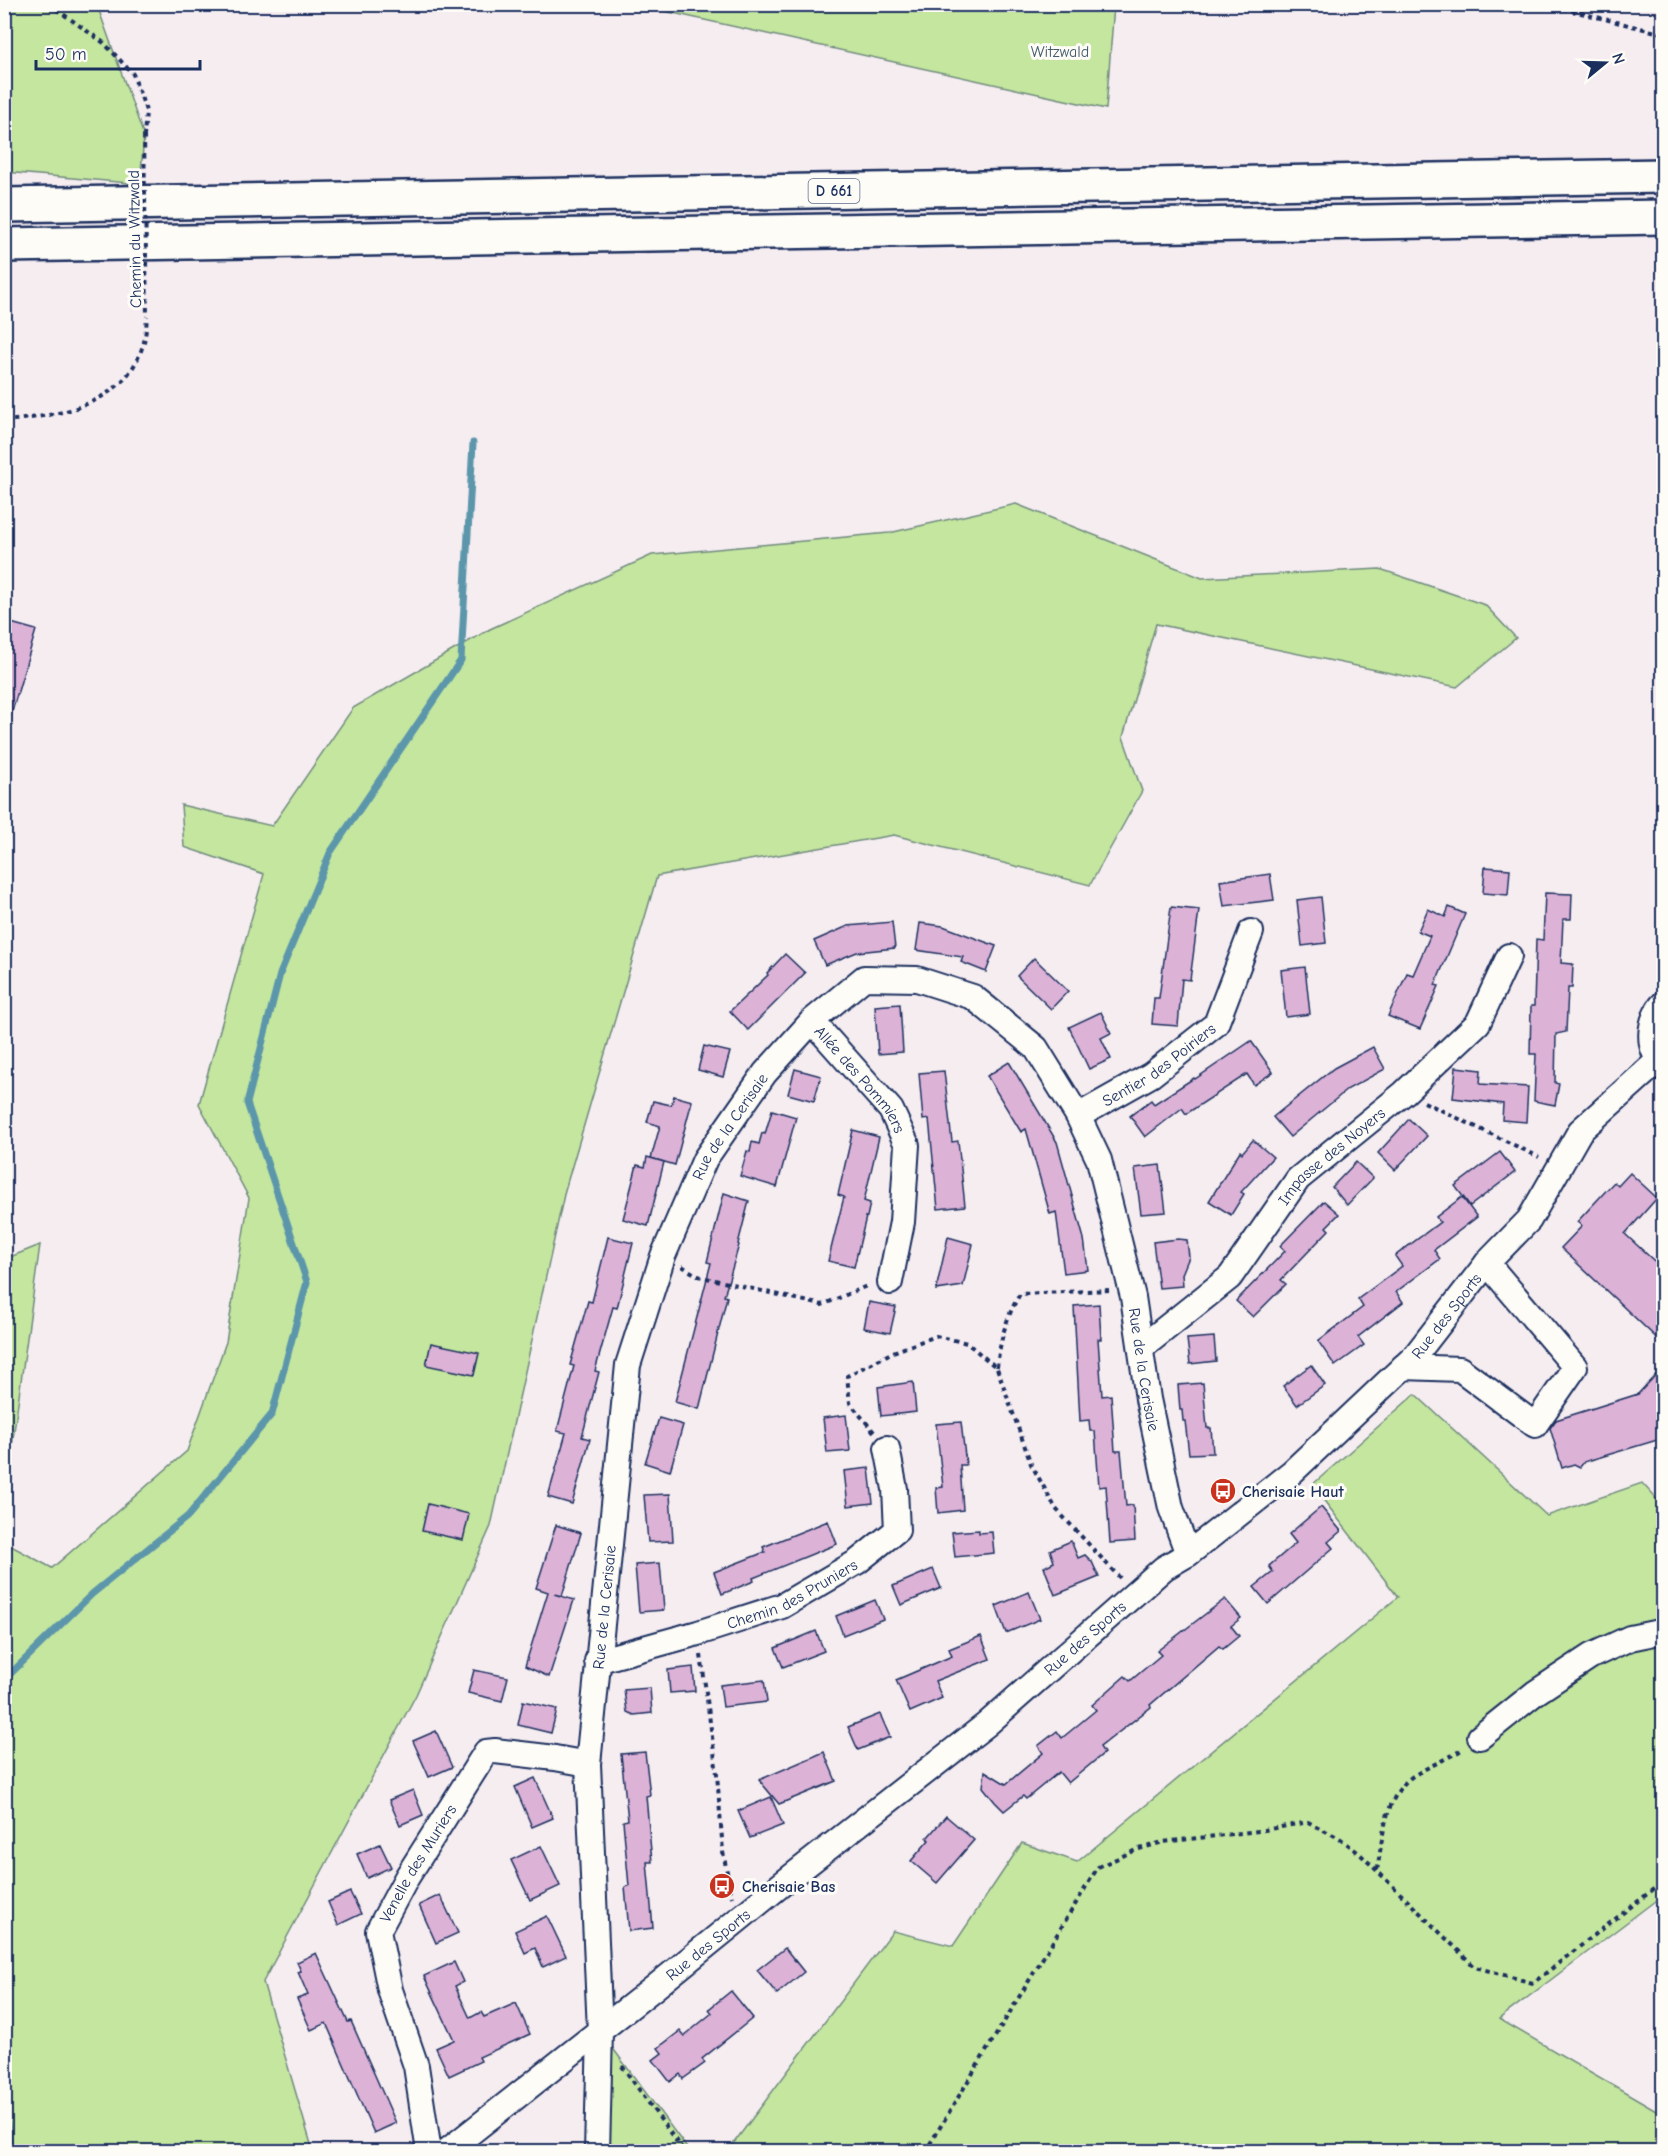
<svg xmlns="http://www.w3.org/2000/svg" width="1668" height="2156" font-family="'Comic Neue',sans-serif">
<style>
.green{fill:#c4e69f;stroke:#708a7e;stroke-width:1.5}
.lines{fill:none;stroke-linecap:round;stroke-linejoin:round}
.stream{stroke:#5c96ab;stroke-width:7}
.building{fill:#dcb2d7;stroke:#1b2f5e;stroke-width:1.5}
.minor-casing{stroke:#1b2f5e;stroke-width:28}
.highway-casing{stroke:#1b2f5e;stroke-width:38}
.path{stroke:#1b2f5e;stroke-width:4;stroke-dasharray:4.5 4.5;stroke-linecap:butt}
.minor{stroke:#fdfcf7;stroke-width:24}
.highway{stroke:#fdfcf7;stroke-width:33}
.path-bridge{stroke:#1b2f5e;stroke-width:4;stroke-dasharray:4.5 4.5;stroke-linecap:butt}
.labels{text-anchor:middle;stroke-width:6;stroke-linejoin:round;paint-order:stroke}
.shield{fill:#fdfcf7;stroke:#5f6c8c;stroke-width:1.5}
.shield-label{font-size:15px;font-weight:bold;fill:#1b2f5e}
.park-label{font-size:16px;fill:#455d6e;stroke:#fdfcf7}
.street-label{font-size:16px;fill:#1b2f5e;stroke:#fdfcf7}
.poi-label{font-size:16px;font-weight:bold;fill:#1b2f5e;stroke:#fdfcf7;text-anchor:start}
</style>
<rect width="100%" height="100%" fill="#f6edf1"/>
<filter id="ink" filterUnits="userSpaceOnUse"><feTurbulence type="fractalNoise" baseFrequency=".0167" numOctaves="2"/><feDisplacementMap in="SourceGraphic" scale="12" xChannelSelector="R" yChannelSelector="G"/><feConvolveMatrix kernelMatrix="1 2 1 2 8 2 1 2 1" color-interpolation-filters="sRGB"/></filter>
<g filter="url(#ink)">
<g class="green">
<polygon points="4,5 97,5 144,136 140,184 5,172"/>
<polygon points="637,5 1114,5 1106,109"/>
<polygon points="1016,504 1202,578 1380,569 1485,605 1516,638 1457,687 1156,624 1123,737 1142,791 1090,885 894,835 657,876 565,1190 491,1526 416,1695 263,1982 313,2151 5,2151 4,1542 52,1568 187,1451 226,1342 249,1198 199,1104 264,874 184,847 181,805 272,826 353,708 490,629 652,555 889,533"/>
<polygon points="40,1245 5,1496 5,1259"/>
<polygon points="1415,1394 1547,1516 1642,1483 1663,1506 1663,1895 1499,2019 1663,2114 1663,2151 727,2152 893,1931 953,1946 1022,1843 1077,1862 1398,1597 1312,1485"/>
<polygon points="600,2031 689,2151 597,2152"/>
</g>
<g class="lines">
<g class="stream">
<polyline points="4,1680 92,1594 188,1516 272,1414 307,1282 247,1103 280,974 330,853 461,660 473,443"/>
<polyline points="4,2097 10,2152"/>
</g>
</g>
<g class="building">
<polygon points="4,621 36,630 9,722 4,721"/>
<polygon points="1485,867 1510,869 1508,895 1483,893"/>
<polygon points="1270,874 1274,900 1224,906 1220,881"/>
<polygon points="1545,893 1572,894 1571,919 1563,919 1561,963 1573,964 1572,988 1568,988 1566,1032 1556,1034 1555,1083 1559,1084 1555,1105 1534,1101 1536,1054 1530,1054 1531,1006 1534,1006 1536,939 1543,940"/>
<polygon points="1321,897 1326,943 1302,946 1297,900"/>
<polygon points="1171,907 1199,910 1190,980 1182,979 1178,1026 1152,1024 1154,998 1159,998"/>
<polygon points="1449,907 1465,914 1435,985 1439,986 1420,1029 1388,1016 1407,973 1413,975 1430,936 1418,931 1428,909 1445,917"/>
<polygon points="892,922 895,948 857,952 825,965 814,941 848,926"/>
<polygon points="920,923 943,926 996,946 986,972 961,962 963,957 916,950"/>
<polygon points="785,954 805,973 748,1030 730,1011 768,975 767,973"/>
<polygon points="1034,958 1068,991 1051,1009 1017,976"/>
<polygon points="1305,967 1310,1014 1286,1017 1281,970"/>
<polygon points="900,1004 903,1052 878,1054 875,1006"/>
<polygon points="1101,1012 1111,1033 1101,1038 1111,1059 1089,1069 1069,1027"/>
<polygon points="1251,1041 1273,1072 1254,1085 1247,1074 1186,1114 1182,1108 1145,1137 1130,1116 1151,1100 1154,1104 1194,1078 1195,1079"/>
<polygon points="704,1046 730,1052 723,1077 698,1070"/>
<polygon points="1373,1047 1385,1069 1348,1089 1290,1137 1273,1117 1334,1068"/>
<polygon points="1009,1062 1057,1142 1084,1239 1088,1270 1064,1273 1056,1212 1050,1214 1026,1129 1021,1132 987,1076"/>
<polygon points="1456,1067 1481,1070 1480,1084 1528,1087 1526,1122 1502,1120 1503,1104 1453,1098"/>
<polygon points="795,1069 821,1076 814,1101 788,1094"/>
<polygon points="944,1071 952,1142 958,1141 965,1206 938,1209 929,1119 923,1120 919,1073"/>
<polygon points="674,1096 692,1101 675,1165 651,1158 660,1126 647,1122 653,1101 671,1105"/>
<polygon points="772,1110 796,1117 777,1187 740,1176 747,1151 750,1152 752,1142 759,1144 762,1133 765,1134"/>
<polygon points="1409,1119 1427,1136 1395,1170 1378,1153"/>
<polygon points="853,1130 879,1137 864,1201 870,1203 867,1217 864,1217 866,1217 854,1267 828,1261 844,1197 838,1195"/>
<polygon points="1253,1140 1273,1157 1241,1192 1244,1194 1231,1215 1209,1201 1240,1151 1242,1153"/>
<polygon points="1500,1152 1515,1172 1470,1206 1455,1186"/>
<polygon points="647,1157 664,1162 648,1226 623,1219 637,1165 645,1167"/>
<polygon points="1356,1162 1373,1178 1347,1205 1332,1187"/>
<polygon points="1160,1165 1166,1212 1141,1214 1135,1168"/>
<polygon points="1630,1173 1657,1198 1625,1234 1664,1270 1664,1345 1561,1248 1582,1226 1577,1222 1614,1182 1618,1186"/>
<polygon points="724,1193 749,1201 738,1244 739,1245 724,1296 727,1297 699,1409 675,1402 711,1263 707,1262"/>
<polygon points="1462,1197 1477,1217 1434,1250 1440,1259 1396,1292 1403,1302 1358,1337 1364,1345 1335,1366 1318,1341 1363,1307 1358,1299 1402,1266 1395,1256 1440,1222 1436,1217"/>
<polygon points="1324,1201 1339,1214 1326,1227 1329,1230 1281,1280 1286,1284 1253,1317 1236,1301 1285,1251 1280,1246"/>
<polygon points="608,1237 633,1243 617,1308 613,1307 595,1371 599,1372 582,1437 590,1439 572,1504 548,1497 566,1433 557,1431 574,1366 570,1365 588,1301 592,1302"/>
<polygon points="948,1237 973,1244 963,1286 936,1290"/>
<polygon points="1178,1239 1187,1240 1189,1257 1182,1274 1183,1286 1159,1288 1153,1242"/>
<polygon points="869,1302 896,1307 890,1333 864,1328"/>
<polygon points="1099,1304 1101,1339 1098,1339 1102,1396 1111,1395 1115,1451 1121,1451 1126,1506 1133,1505 1135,1541 1110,1543 1106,1486 1099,1487 1095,1431 1090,1431 1089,1420 1080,1421 1074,1306"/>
<polygon points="1214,1337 1216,1361 1190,1364 1187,1339"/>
<polygon points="431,1343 479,1353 474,1375 426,1365"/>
<polygon points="1311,1365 1325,1385 1297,1405 1283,1386"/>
<polygon points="1664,1366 1664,1438 1584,1462 1580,1467 1574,1464 1562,1468 1550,1428 1556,1420 1638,1394"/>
<polygon points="913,1382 916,1412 881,1416 878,1387"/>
<polygon points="1203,1383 1207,1428 1211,1428 1213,1453 1189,1454 1185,1421 1183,1421 1182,1410 1180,1410 1178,1385"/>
<polygon points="846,1415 850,1451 827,1453 823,1418"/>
<polygon points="659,1418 683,1425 670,1471 645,1463"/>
<polygon points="961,1422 966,1465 960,1465 963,1510 938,1513 936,1488 943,1487 936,1424"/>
<polygon points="869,1468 873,1503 848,1506 844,1471"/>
<polygon points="670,1494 673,1541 648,1542 644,1495"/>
<polygon points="428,1504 469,1514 463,1540 422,1531"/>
<polygon points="1321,1507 1341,1531 1328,1542 1333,1548 1268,1604 1254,1587 1273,1572 1269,1566 1296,1543 1289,1534"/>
<polygon points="828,1521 837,1544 753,1578 754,1581 722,1594 714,1572 765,1552 763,1547"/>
<polygon points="556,1525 581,1533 562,1596 554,1594 574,1600 549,1677 525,1666 548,1592 536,1588"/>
<polygon points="979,1530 979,1533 992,1532 994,1553 955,1557 952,1532"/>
<polygon points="1071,1541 1078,1558 1085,1555 1092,1562 1099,1577 1055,1595 1044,1567 1054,1562 1050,1550"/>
<polygon points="660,1563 664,1610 639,1612 635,1565"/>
<polygon points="933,1569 941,1588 901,1605 893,1586"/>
<polygon points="1029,1592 1040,1619 1006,1633 996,1606"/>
<polygon points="1225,1599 1241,1618 1231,1626 1239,1636 1223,1649 1219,1646 1150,1705 1151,1707 1100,1747 1104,1753 1068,1783 1059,1772 1026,1799 1023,1796 1004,1811 995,1802 983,1787 985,1771 1006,1784 1043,1753 1038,1746 1057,1731 1062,1738 1096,1710 1092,1705 1125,1676 1130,1681 1161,1655 1157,1651"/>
<polygon points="875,1600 883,1619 843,1635 836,1616"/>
<polygon points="816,1631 824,1651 783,1667 775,1648"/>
<polygon points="981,1636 990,1659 935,1681 942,1698 910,1712 896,1680 952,1656 949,1649"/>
<polygon points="693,1667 695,1691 670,1693 668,1670"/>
<polygon points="474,1670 508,1677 502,1701 468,1693"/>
<polygon points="764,1680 767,1702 723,1707 720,1685"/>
<polygon points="650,1688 652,1713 634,1715 627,1712 624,1690"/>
<polygon points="523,1701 557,1709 551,1733 518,1725"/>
<polygon points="880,1714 890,1737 858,1750 848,1727"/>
<polygon points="436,1731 452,1767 429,1777 413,1741"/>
<polygon points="645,1752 650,1795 646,1796 652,1862 647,1862 653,1928 629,1931 625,1887 629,1886 623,1821 628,1820 621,1754"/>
<polygon points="824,1752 836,1781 779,1804 759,1780"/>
<polygon points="535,1778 553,1818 532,1827 515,1787"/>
<polygon points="413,1790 423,1815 400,1825 389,1800"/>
<polygon points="771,1797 783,1825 750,1838 738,1811"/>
<polygon points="946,1816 974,1840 937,1883 911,1861 929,1840 927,1838"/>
<polygon points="380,1844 391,1867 367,1878 357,1854"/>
<polygon points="541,1846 560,1886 530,1900 511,1860"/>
<polygon points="350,1892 361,1914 338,1925 328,1902"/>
<polygon points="440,1895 458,1933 436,1943 419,1905"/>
<polygon points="547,1916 566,1956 543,1967 535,1948 525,1953 515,1931"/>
<polygon points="785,1948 804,1972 777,1994 757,1970"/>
<polygon points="316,1953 348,2022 351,2021 396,2123 374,2133 326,2023 311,2030 297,1999 308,1995 298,1972 301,1971 297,1962"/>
<polygon points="454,1962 463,1982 455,1986 470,2018 481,2012 484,2017 516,2003 530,2034 479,2057 481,2061 449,2076 436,2048 454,2040 424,1976"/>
<polygon points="731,1991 753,2018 702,2059 705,2063 683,2079 680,2074 670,2082 653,2060 662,2053 658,2048 680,2031 684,2036 712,2013 709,2009"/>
</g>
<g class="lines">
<g class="minor-casing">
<g id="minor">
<path d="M1664,1003C1649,1017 1645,1051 1664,1064"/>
<path id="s1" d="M812,1021L891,1110L907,1145L902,1222L890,1282"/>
<path id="s2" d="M1078,1116L1151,1075L1216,1024L1251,932"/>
<path id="s3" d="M1141,1348L1230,1277L1298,1179L1404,1093L1478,1023L1509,956"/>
<polyline points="1403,1367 1460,1369 1535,1425 1575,1367 1487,1263"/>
<path id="s4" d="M597,1661L698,1633L782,1606L857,1562L897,1530L895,1489L887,1448"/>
<polyline points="1480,1737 1535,1693 1591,1656 1630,1638 1664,1631"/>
<path id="s5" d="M429,2152L416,2066L390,1990L378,1931L407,1877L486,1752L495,1751L555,1758L588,1764"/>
<path id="s6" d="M446,2152L654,1988L782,1884L987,1724L1164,1568L1188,1554L1292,1472L1414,1357L1487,1263L1529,1220L1580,1131L1659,1060"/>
<path id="s7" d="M597,2152L600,2031L588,1764L628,1365L663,1256L705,1159L765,1073L812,1021L864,978L917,979L973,997L1036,1048L1078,1116L1099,1160L1133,1297L1148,1399L1171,1508L1188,1554"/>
</g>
</g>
<g class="highway-casing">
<g id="highway">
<polyline points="4,205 1664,176"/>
<polyline points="4,245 1664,217"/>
</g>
</g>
<g class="path">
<polyline points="49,4 104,43 133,74 146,111 144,136"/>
<polyline points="1545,4 1664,34"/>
<path d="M4,421C57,416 123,406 142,348C146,338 146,327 147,316"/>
<polyline points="1424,1102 1539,1157"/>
<polyline points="682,1266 698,1276 822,1305 869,1285"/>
<path d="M997,1367C1000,1341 1006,1317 1020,1294L1109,1290"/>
<polyline points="874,1432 850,1403 847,1376 893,1352 936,1336 967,1343 997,1368 1031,1464 1056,1509 1120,1578"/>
<polyline points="701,1655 717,1774 723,1852 732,1897"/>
<path d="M1377,1870C1383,1839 1384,1796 1413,1776C1429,1766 1447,1759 1463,1749"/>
<polyline points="622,2066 684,2152"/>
<polyline points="925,2152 1098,1867 1136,1850 1163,1842 1259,1831 1308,1822 1341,1839 1360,1854 1475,1967 1533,1983 1664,1881"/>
</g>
<use href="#minor" class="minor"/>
<use href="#highway" class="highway"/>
<polyline class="path-bridge" points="144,136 147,316"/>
</g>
</g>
<defs>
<g id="bus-disc" transform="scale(1.35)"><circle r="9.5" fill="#c8321e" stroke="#fdfcf7"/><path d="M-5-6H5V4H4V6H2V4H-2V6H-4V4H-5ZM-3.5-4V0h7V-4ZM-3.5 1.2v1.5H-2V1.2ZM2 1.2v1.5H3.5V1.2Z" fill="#fff"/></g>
</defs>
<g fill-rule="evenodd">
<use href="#bus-disc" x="1223" y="1491"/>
<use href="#bus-disc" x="722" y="1886"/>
</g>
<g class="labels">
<rect class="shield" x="808.5" y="179" width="51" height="24" rx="4.5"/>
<g class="shield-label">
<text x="834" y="196">D 661</text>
</g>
<g class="park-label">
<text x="1060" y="57">Witzwald</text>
</g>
<g class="street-label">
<text transform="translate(134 239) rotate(-91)" y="6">Chemin du Witzwald</text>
<text dy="6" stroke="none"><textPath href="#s2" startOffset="96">Sentier des Poiriers</textPath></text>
<text dy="6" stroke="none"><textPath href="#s1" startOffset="76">Allée des Pommiers</textPath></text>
<text dy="6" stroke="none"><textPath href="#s7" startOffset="1050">Rue de la Cerisaie</textPath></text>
<text dy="6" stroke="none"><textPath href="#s3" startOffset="273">Impasse des Noyers</textPath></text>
<text dy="6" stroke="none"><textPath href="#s6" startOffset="1306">Rue des Sports</textPath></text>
<text dy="6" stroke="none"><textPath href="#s7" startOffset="1788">Rue de la Cerisaie</textPath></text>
<text dy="6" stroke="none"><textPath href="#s4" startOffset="207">Chemin des Pruniers</textPath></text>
<text dy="6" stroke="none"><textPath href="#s7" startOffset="546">Rue de la Cerisaie</textPath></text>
<text dy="6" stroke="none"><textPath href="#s6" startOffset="820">Rue des Sports</textPath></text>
<text dy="6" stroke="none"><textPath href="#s5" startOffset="306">Venelle des Muriers</textPath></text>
<text dy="6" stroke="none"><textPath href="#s6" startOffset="334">Rue des Sports</textPath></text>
</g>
<g class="poi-label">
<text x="1242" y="1497">Cherisaie Haut</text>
<text x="742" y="1892">Cherisaie Bas</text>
</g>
</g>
<rect width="1668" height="2156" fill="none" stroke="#fdfcf7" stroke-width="24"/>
<rect x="12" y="12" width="1644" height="2132" fill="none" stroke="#1b2f5e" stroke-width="2" filter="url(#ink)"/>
<g transform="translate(1605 63) rotate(71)" stroke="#fdfcf7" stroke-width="4.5" paint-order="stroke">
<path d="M0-4.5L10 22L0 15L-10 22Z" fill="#1b2f5e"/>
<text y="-9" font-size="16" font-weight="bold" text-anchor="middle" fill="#1b2f5e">N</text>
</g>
<path d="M36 60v9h164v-9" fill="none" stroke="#1b2f5e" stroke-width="3"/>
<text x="45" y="60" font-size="18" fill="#1b2f5e" stroke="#fdfcf7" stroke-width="4.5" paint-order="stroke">50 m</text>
</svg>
